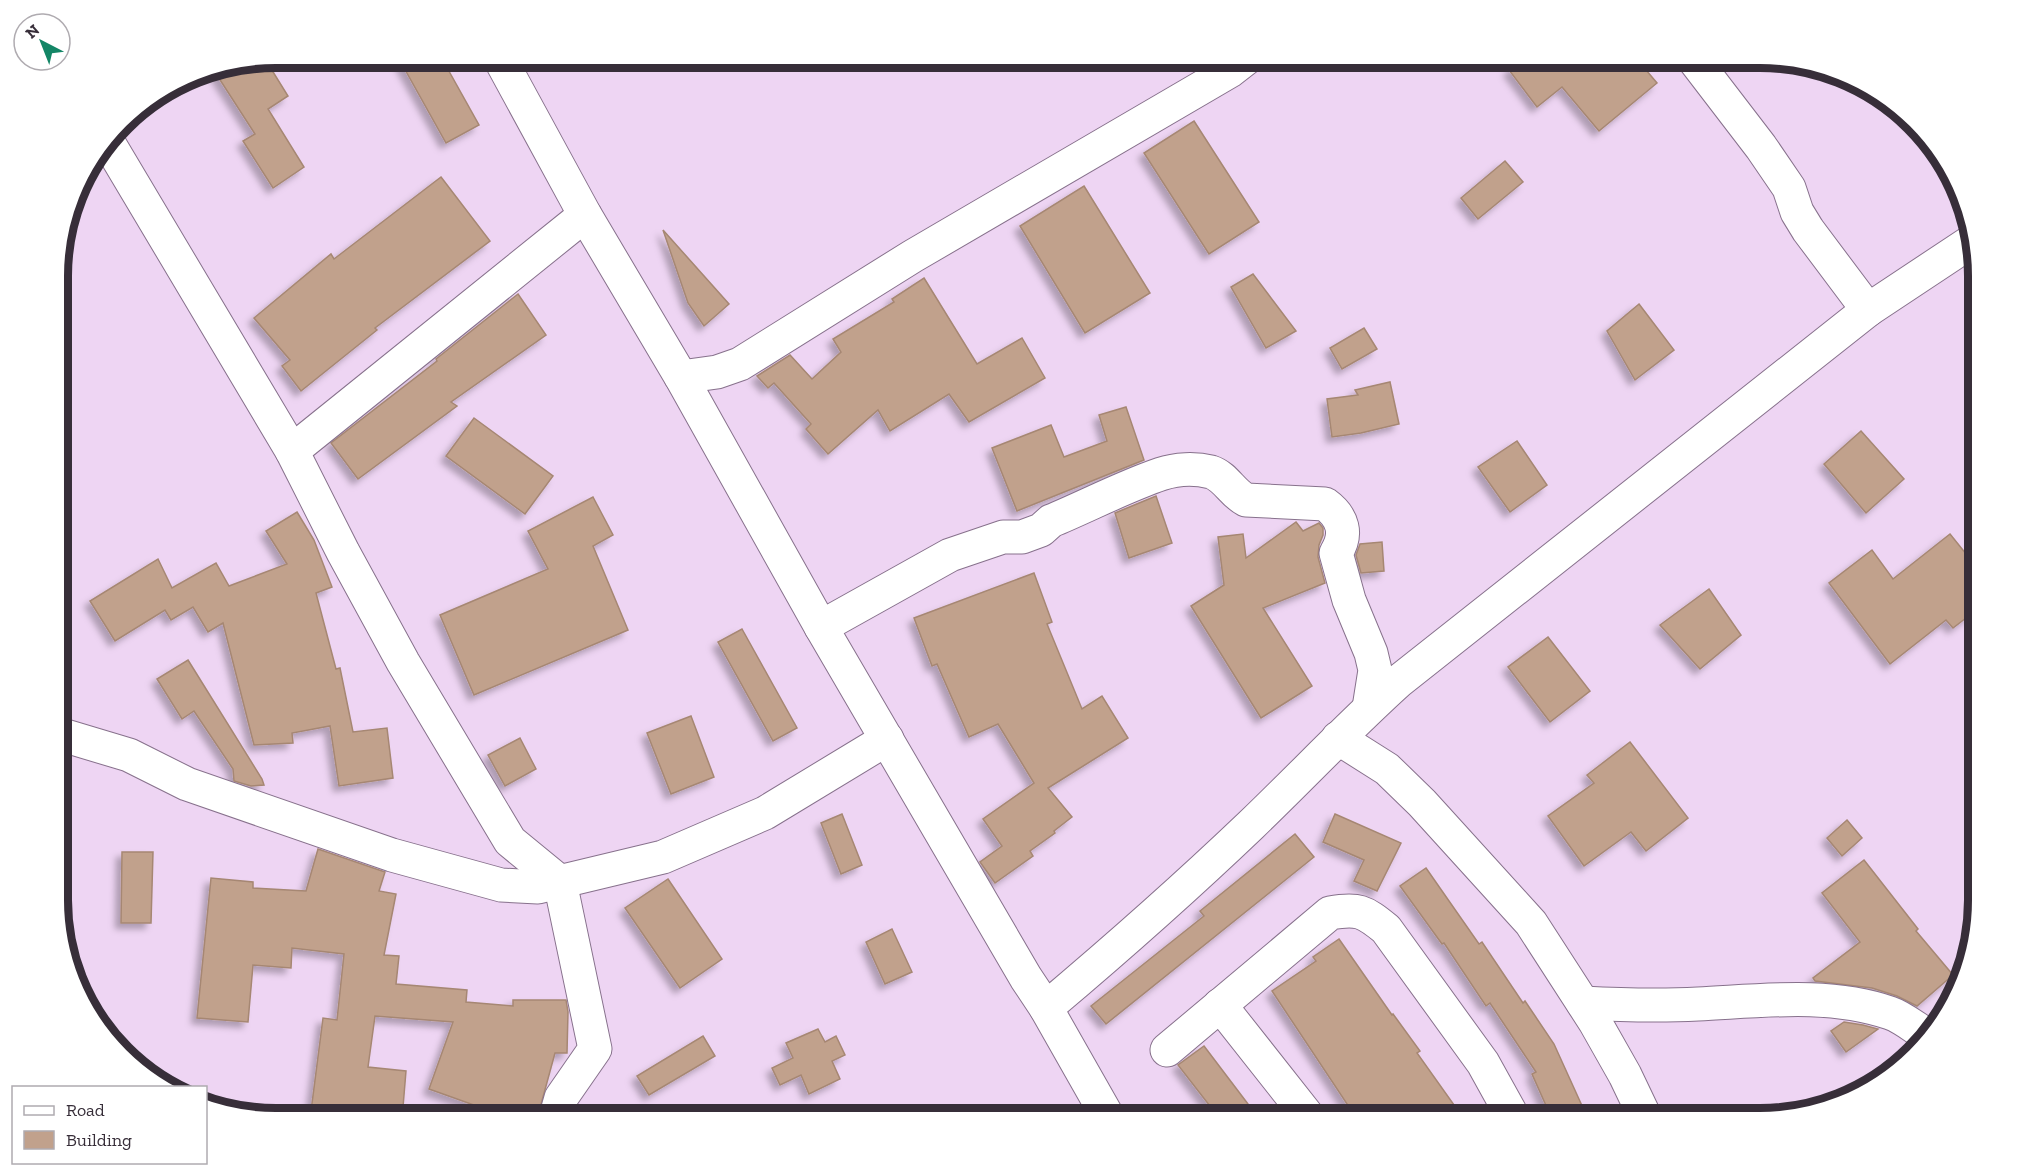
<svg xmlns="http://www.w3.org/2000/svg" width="2036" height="1176" font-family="'Zilla Slab',serif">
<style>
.building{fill:#c1a18c;stroke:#a68773;stroke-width:1.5;filter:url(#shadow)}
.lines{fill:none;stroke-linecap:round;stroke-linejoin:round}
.minor-casing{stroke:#87718c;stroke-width:35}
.major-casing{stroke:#87718c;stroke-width:35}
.minor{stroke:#fff;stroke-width:33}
.major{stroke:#fff;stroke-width:33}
.rim{fill:none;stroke:#372e39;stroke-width:8}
</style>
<defs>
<filter id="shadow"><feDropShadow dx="-5.5" dy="5.5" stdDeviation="3" flood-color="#0004"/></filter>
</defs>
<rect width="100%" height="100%" fill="#eed5f3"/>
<g class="building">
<polygon points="398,57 441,57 479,125 446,143"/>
<polygon points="1526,57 1635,57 1657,83 1599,131 1562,87 1537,107 1509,70"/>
<polygon points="265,59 288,96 268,109 304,167 273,188 243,141 255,134 213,69"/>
<polygon points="1194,121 1259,222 1209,254 1144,153"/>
<polygon points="1505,161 1523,182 1478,219 1461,198"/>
<polygon points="441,177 490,241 375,328 377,330 301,391 282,366 290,360 254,318 331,254 334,259"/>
<polygon points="1084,186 1150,293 1085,333 1020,226"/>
<polygon points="663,230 729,304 704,326 688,303"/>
<polygon points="1253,274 1296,331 1266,348 1231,287"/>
<polygon points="924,278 977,364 1022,338 1045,378 969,422 949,394 890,431 878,410 828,454 806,429 811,424 774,383 768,388 757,376 790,355 812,379 841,352 833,339 894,302 892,299"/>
<polygon points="518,294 546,335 451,402 457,406 358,479 331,443 437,361 436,359"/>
<polygon points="1639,304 1674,350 1635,380 1607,331"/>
<polygon points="1364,328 1377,349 1342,369 1330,348"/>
<polygon points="1390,382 1399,424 1361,433 1332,437 1327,399 1358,395 1355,390"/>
<polygon points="1126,407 1144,460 1017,511 992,448 1051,425 1064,457 1107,441 1099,415"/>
<polygon points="474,418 553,476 525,514 446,456"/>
<polygon points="1861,431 1904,479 1866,513 1824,464"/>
<polygon points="1517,441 1547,485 1510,512 1478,467"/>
<polygon points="1156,496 1172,543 1129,558 1115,513"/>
<polygon points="593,497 613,535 593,546 628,630 474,695 440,615 548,569 528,531"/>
<polygon points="297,512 314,540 332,587 316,593 336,669 340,668 353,732 387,728 393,778 339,786 330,726 292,733 293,743 254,745 223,623 208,632 193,607 171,620 165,610 115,641 90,601 158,559 172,588 216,563 229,586 287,564 266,531"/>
<polygon points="1296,522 1303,531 1319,523 1323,528 1323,535 1319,545 1318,557 1325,583 1263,608 1312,686 1261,718 1191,606 1224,585 1218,537 1243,534 1246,558"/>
<polygon points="1950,534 1979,570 1979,608 1953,628 1946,620 1890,664 1829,583 1872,550 1893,579"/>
<polygon points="1382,542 1384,571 1361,573 1356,555 1360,544"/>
<polygon points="1034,573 1052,622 1047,624 1082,709 1102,696 1128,738 1048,788 1072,817 1054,831 1055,833 1030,851 1033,856 995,883 980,862 1002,846 983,819 1034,783 998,724 969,737 937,664 932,666 914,618"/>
<polygon points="1709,589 1741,635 1700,669 1660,625"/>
<polygon points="742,629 797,728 773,741 718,642"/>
<polygon points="1548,637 1590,691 1550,722 1508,667"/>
<polygon points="188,660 262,779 264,785 251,786 234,781 233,769 194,711 182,719 157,679"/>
<polygon points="691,716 714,777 671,794 647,733"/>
<polygon points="520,738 536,769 505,786 488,755"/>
<polygon points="1630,742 1688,818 1646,851 1631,832 1584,866 1548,816 1594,783 1587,775"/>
<polygon points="842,814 862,865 841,874 821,823"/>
<polygon points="1335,814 1401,843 1377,891 1354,881 1364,860 1323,842"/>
<polygon points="1847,820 1862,838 1842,856 1827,838"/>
<polygon points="1295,834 1314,857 1106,1024 1091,1006 1204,916 1200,911"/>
<polygon points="318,849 385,872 379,891 396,894 384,955 399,956 396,984 467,990 466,1002 513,1006 513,1000 566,1000 568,1012 567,1053 555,1053 537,1119 482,1119 485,1109 429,1089 453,1022 375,1016 368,1067 406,1071 402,1119 310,1119 323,1018 337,1020 344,954 292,948 291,968 253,965 248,1022 197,1018 211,878 253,882 253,888 306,891"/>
<polygon points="122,852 153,852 151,923 121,923"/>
<polygon points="1864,860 1918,929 1916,931 1953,975 1917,1006 1897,996 1872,988 1815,981 1813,978 1860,942 1822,893"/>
<polygon points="1426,868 1479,944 1482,942 1523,1003 1525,1001 1554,1044 1588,1119 1552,1119 1532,1074 1536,1072 1490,1003 1486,1006 1444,943 1442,944 1400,886"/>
<polygon points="668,879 722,959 680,988 625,908"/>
<polygon points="892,929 912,972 885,984 866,942"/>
<polygon points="1339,939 1392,1015 1393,1014 1420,1051 1417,1053 1464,1119 1357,1119 1272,991 1316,961 1313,957"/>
<polygon points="1844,1022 1863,1025 1878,1029 1846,1052 1831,1031"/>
<polygon points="818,1029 825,1042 836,1036 845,1055 832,1061 840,1079 809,1094 801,1075 780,1085 772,1068 793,1058 786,1043"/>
<polygon points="703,1036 715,1056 649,1095 637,1076"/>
<polygon points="1204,1046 1248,1104 1260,1119 1220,1119 1178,1065"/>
</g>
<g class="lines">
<g class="minor-casing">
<g id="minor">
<polyline points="1692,57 1761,147 1789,188 1797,212 1808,230 1868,310"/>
<polyline points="108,142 292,451 343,552 403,662 510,841 560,882 595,1049 561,1098 555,1119"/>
<polyline points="681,377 717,372 740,364 913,256 1230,71 1248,57"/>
<polyline points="292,451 585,215"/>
<path d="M821,627L950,555L1003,537H1022L1041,530L1051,521C1087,506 1123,487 1161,474C1176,469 1195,468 1211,472C1226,477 1232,493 1246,500L1325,504C1343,517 1348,534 1336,553L1349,600L1371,653L1375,670L1369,708"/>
<polyline points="59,734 129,755 187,784 392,855 501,885 538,887 663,857 765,813 887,739"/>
<polyline points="1338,738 1387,769 1422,803 1531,923 1595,1022 1625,1075 1646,1119"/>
<path d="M1583,1003C1621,1005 1660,1006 1698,1004C1761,1001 1829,992 1890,1013C1902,1017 1914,1027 1925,1034"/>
<polyline points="1220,1005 1310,1119"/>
<path d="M1046,1008C1116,949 1185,888 1251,825C1301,777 1348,727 1399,681L1868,310L1972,241"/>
<path d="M1167,1050L1330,913C1358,908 1364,911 1386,929L1483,1063L1514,1119"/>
</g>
</g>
<g class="major-casing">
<polyline id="major" points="499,57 585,215 681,377 821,627 1026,978 1046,1008 1109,1119"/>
</g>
<use href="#minor" class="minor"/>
<use href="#major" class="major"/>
</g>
<path d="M0 0H2036V1176H0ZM276 68H1760A208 208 0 0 1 1968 276V900A208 208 0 0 1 1760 1108H276A208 208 0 0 1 68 900V276A208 208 0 0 1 276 68Z" fill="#fff" fill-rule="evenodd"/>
<path class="rim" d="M276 68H1760A208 208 0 0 1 1968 276V900A208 208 0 0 1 1760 1108H276A208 208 0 0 1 68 900V276A208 208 0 0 1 276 68Z"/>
<rect x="12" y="1086" width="195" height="78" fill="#ffffff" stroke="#afabb0" stroke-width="1.5"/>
<rect x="24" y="1106" width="30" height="9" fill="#ffffff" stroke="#afabb0" stroke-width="1.5"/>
<text x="66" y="1116" font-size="18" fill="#372e39">Road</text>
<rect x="24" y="1131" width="30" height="18" fill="#c1a18c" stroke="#afabb0" stroke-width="1.5"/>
<text x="66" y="1146" font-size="18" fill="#372e39">Building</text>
<g transform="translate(42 42) rotate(318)"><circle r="28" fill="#ffffff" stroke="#afabb0" stroke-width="1.5"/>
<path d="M0-4.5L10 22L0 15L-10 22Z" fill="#138666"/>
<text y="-9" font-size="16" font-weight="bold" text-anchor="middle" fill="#372e39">N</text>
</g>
</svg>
